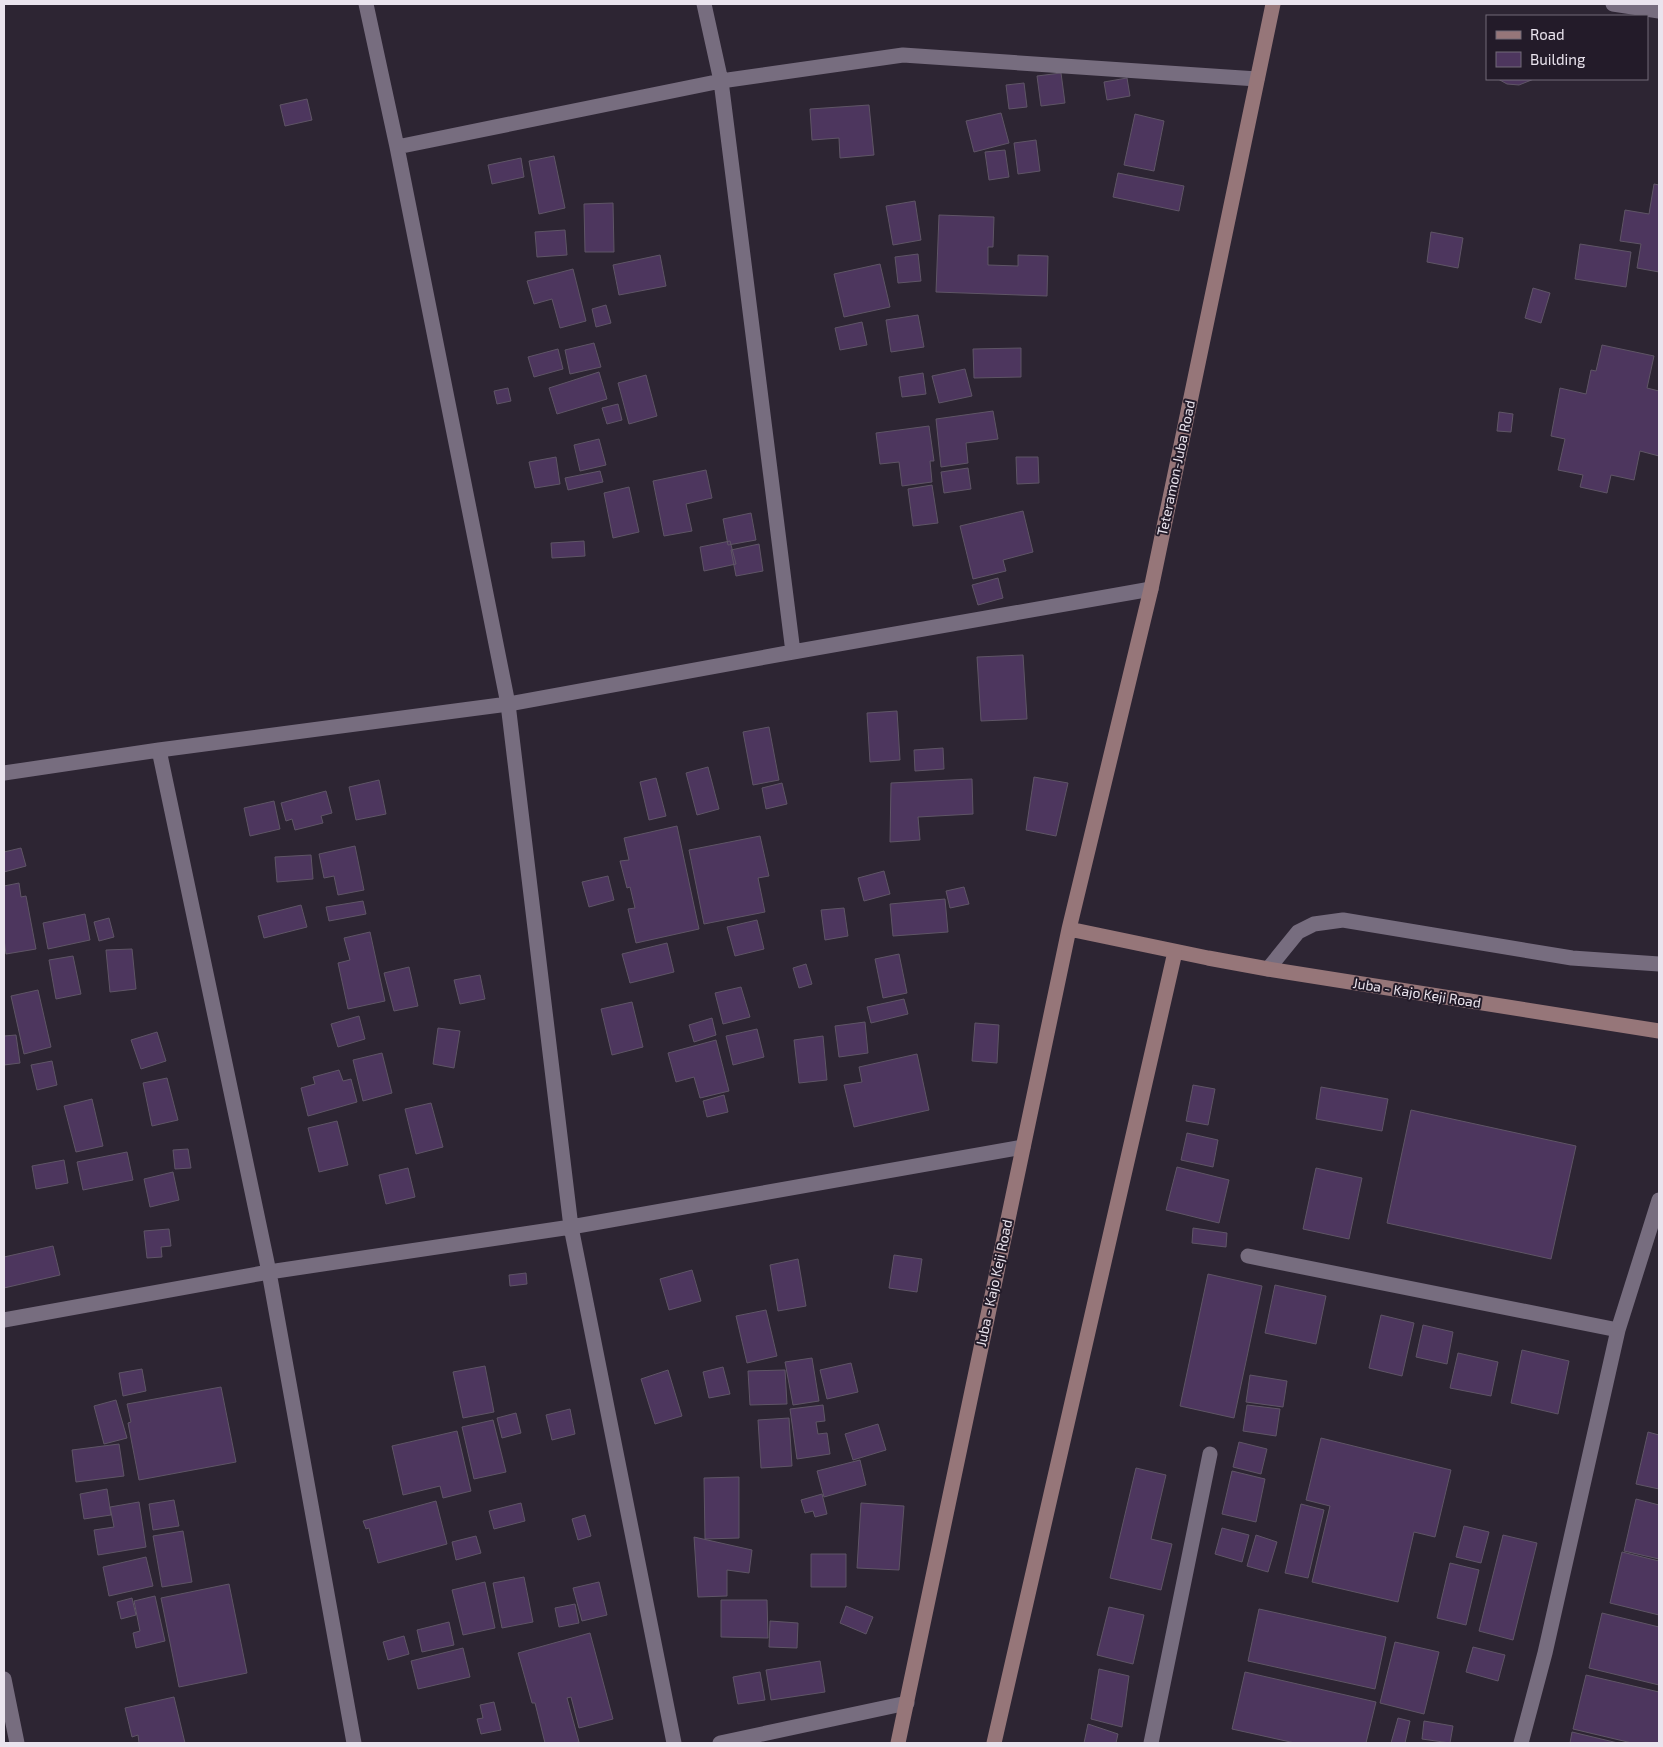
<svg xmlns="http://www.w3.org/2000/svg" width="1663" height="1747" viewBox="0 0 1663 1747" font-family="'Exo 2',sans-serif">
	<rect width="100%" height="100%" fill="#2d2533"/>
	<!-- building -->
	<path fill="#4d365e" stroke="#5f5566" d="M 1061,73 L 1065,103 L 1041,106 L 1037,76 Z
		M 1127,78 L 1130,96 L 1107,100 L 1104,82 Z
		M 1498,79 L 1534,79 L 1519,85 L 1507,84 Z
		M 1024,83 L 1027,107 L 1009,109 L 1006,85 Z
		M 307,99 L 312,120 L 285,126 L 280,105 Z
		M 869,105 L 874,155 L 840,158 L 839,138 L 812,140 L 810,109 Z
		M 1001,113 L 1009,143 L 974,152 L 966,121 Z
		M 1135,114 L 1164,121 L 1154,171 L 1124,165 Z
		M 1036,140 L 1040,171 L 1018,174 L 1014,143 Z
		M 1005,150 L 1009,177 L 989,180 L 985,152 Z
		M 554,156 L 565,208 L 539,214 L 529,161 Z
		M 521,158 L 524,177 L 492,184 L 488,165 Z
		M 1118,173 L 1184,186 L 1179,211 L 1113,197 Z
		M 1654,184 L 1659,185 L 1659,272 L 1637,268 L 1641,244 L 1620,241 L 1625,210 L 1649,214 Z
		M 915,201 L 921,240 L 893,245 L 886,206 Z
		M 613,203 L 614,252 L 585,252 L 584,204 Z
		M 939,215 L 994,217 L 993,247 L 988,247 L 988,265 L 1018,266 L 1018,255 L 1048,256 L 1047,296 L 936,292 Z
		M 565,230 L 567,255 L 537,257 L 535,232 Z
		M 1431,232 L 1463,238 L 1458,268 L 1427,262 Z
		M 1580,244 L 1631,252 L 1626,287 L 1575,279 Z
		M 918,254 L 921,281 L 898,283 L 895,257 Z
		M 660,255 L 666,286 L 619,295 L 613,265 Z
		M 880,264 L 890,307 L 844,317 L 834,274 Z
		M 573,269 L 586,321 L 560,328 L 552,299 L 534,304 L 527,281 Z
		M 1533,288 L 1550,293 L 1541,323 L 1525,318 Z
		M 606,305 L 611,323 L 596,327 L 592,309 Z
		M 918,315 L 924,347 L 891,352 L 886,320 Z
		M 862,322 L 867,345 L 840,350 L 835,328 Z
		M 594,343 L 601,367 L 570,374 L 565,350 Z
		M 1602,345 L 1654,356 L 1647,388 L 1659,391 L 1659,456 L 1640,451 L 1634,480 L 1611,475 L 1607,493 L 1580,487 L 1583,475 L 1558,470 L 1565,439 L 1551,436 L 1560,388 L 1586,394 L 1591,370 L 1596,371 Z
		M 1021,348 L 1021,377 L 974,378 L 973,349 Z
		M 558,349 L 563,369 L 534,377 L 528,357 Z
		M 965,369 L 972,396 L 939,403 L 932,376 Z
		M 599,372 L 607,399 L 557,414 L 549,388 Z
		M 923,373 L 926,394 L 902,397 L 899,377 Z
		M 646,375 L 657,416 L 629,424 L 618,383 Z
		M 508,388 L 511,401 L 497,404 L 494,391 Z
		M 618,404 L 622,420 L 607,424 L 602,408 Z
		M 993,411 L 998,439 L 966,443 L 968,463 L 941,467 L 936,419 Z
		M 1499,412 L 1513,414 L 1511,432 L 1497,431 Z
		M 929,426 L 934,461 L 930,461 L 932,482 L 902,486 L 899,462 L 880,464 L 876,433 Z
		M 599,439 L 606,465 L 580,471 L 574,445 Z
		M 556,457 L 560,484 L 535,488 L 529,462 Z
		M 1016,457 L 1038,457 L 1039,483 L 1017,484 Z
		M 968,468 L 971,489 L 944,493 L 941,472 Z
		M 706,470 L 712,498 L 686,504 L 692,531 L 664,536 L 653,481 Z
		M 600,471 L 603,482 L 568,490 L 565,478 Z
		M 932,485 L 938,523 L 913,526 L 908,489 Z
		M 629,487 L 639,532 L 613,538 L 604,493 Z
		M 1023,511 L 1033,552 L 1003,560 L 1006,571 L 973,579 L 960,526 Z
		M 751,513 L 756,540 L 728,545 L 723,519 Z
		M 584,541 L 585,556 L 552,558 L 551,543 Z
		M 730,541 L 736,564 L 704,571 L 700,547 Z
		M 759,544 L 763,571 L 736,576 L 731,550 Z
		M 998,578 L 1003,598 L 978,605 L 972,585 Z
		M 1023,655 L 1027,719 L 981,721 L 977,657 Z
		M 897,711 L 900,760 L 870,762 L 867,713 Z
		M 769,727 L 779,780 L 753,785 L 743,732 Z
		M 943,748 L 944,769 L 915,771 L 914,750 Z
		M 708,767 L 719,809 L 697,815 L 686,773 Z
		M 1034,777 L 1068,783 L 1056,836 L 1026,830 Z
		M 656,778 L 666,816 L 649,820 L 640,782 Z
		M 972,779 L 973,814 L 918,817 L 920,840 L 890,842 L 891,783 Z
		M 379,780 L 386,814 L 356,820 L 349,787 Z
		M 782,783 L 787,804 L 766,809 L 762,788 Z
		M 326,791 L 332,813 L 321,816 L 323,823 L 295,830 L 292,819 L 286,821 L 281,803 Z
		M 274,801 L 280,829 L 250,836 L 244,808 Z
		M 677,826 L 699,929 L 636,943 L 628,909 L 635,908 L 630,887 L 627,888 L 620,861 L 629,860 L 624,838 Z
		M 760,836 L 769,876 L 758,878 L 765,912 L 704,924 L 689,850 Z
		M 355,846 L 364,890 L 338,895 L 334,876 L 324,878 L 319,854 Z
		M 21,848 L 26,866 L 4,872 L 4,852 Z
		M 311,855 L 313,879 L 277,882 L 275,857 Z
		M 884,871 L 890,894 L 864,901 L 858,878 Z
		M 608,876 L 614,900 L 589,907 L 582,882 Z
		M 19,883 L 21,897 L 26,896 L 36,949 L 6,954 L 4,939 L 4,886 Z
		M 964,887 L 969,904 L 950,908 L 946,891 Z
		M 945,899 L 948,932 L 893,936 L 890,904 Z
		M 363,901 L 366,914 L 329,921 L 326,907 Z
		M 301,905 L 307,927 L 264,938 L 258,916 Z
		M 844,908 L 848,936 L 825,940 L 821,910 Z
		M 85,914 L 90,940 L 48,949 L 43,923 Z
		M 109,918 L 114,937 L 99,941 L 94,922 Z
		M 757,920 L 764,949 L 735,956 L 727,927 Z
		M 370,932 L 385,1001 L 348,1009 L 338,963 L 350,960 L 344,938 Z
		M 667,943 L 674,972 L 630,983 L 622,954 Z
		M 132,949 L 136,989 L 110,992 L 106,950 Z
		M 899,954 L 907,993 L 883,998 L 875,959 Z
		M 73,956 L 81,994 L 56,999 L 49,960 Z
		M 806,964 L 812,984 L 799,988 L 793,968 Z
		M 409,967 L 418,1006 L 394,1011 L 384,973 Z
		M 480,975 L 485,999 L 460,1004 L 454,980 Z
		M 741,987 L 750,1017 L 723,1024 L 715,993 Z
		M 38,990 L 51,1047 L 24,1054 L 11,996 Z
		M 904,999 L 908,1014 L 871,1023 L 867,1007 Z
		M 632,1002 L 643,1047 L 612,1055 L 601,1009 Z
		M 359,1016 L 365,1039 L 338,1047 L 331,1024 Z
		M 712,1018 L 716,1035 L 694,1042 L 689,1025 Z
		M 865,1022 L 868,1053 L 839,1057 L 835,1026 Z
		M 975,1023 L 999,1025 L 997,1063 L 972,1061 Z
		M 438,1028 L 460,1031 L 454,1068 L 433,1064 Z
		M 757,1029 L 764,1057 L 733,1065 L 726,1036 Z
		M 157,1032 L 166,1061 L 141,1069 L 131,1040 Z
		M 16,1035 L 20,1063 L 4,1065 L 4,1036 Z
		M 823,1036 L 827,1080 L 799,1083 L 794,1040 Z
		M 716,1040 L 729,1091 L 700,1098 L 694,1077 L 676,1082 L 668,1053 Z
		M 382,1053 L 392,1093 L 363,1101 L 353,1060 Z
		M 917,1054 L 929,1110 L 854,1127 L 844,1085 L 862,1082 L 859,1067 Z
		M 52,1061 L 57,1085 L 37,1090 L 31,1065 Z
		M 339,1070 L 343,1081 L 351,1079 L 357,1102 L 308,1116 L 301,1088 L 315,1084 L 313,1077 Z
		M 167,1078 L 178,1120 L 152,1126 L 143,1083 Z
		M 1193,1085 L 1215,1089 L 1208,1125 L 1186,1121 Z
		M 1321,1087 L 1388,1099 L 1382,1131 L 1316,1119 Z
		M 724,1095 L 728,1112 L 707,1117 L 703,1101 Z
		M 92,1099 L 103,1146 L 76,1152 L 64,1106 Z
		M 431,1103 L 443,1147 L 416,1154 L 405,1109 Z
		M 1411,1110 L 1576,1146 L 1551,1259 L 1387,1223 Z
		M 337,1121 L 348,1165 L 319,1172 L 308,1128 Z
		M 1187,1133 L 1218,1140 L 1213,1167 L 1181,1160 Z
		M 188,1149 L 191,1168 L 175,1169 L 173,1150 Z
		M 127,1152 L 133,1180 L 83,1190 L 77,1162 Z
		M 64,1160 L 68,1183 L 36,1189 L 32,1166 Z
		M 1177,1167 L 1229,1180 L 1219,1223 L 1166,1210 Z
		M 408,1168 L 415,1197 L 386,1204 L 379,1175 Z
		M 1316,1168 L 1362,1178 L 1349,1239 L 1303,1229 Z
		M 173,1172 L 179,1200 L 150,1207 L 144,1179 Z
		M 1193,1228 L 1227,1233 L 1226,1247 L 1192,1243 Z
		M 169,1229 L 171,1246 L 161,1247 L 162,1257 L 147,1258 L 144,1231 Z
		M 53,1246 L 60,1275 L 4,1288 L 4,1257 Z
		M 894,1255 L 922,1259 L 917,1292 L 889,1288 Z
		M 798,1259 L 806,1306 L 778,1311 L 770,1265 Z
		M 692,1270 L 701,1301 L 669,1310 L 660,1279 Z
		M 526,1273 L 527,1284 L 510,1286 L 509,1275 Z
		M 1208,1274 L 1262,1286 L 1234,1418 L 1180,1406 Z
		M 1275,1285 L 1326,1296 L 1316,1344 L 1265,1333 Z
		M 766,1310 L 777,1356 L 747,1363 L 736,1316 Z
		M 1381,1315 L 1414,1323 L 1402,1376 L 1369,1368 Z
		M 1423,1325 L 1453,1332 L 1447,1364 L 1416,1357 Z
		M 1522,1350 L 1569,1361 L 1558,1414 L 1511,1403 Z
		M 1458,1353 L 1498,1362 L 1491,1396 L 1450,1388 Z
		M 812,1358 L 819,1401 L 793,1405 L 785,1362 Z
		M 851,1363 L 858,1392 L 827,1399 L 820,1370 Z
		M 485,1366 L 494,1412 L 463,1418 L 453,1372 Z
		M 723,1367 L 730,1394 L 709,1398 L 703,1372 Z
		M 142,1369 L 146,1391 L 123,1396 L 119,1373 Z
		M 668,1370 L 682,1416 L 655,1424 L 641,1379 Z
		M 785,1370 L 787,1404 L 750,1405 L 748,1371 Z
		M 1250,1375 L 1287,1381 L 1283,1407 L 1246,1402 Z
		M 221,1387 L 236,1462 L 139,1480 L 128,1423 L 131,1422 L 127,1404 Z
		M 116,1400 L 127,1438 L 104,1444 L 94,1406 Z
		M 823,1405 L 825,1421 L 816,1422 L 818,1434 L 827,1433 L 830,1454 L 797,1459 L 790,1409 Z
		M 1247,1405 L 1280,1409 L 1276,1436 L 1243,1431 Z
		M 570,1409 L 575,1434 L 552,1440 L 546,1415 Z
		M 516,1413 L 521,1433 L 502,1438 L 497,1418 Z
		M 789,1418 L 792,1466 L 761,1468 L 758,1420 Z
		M 493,1420 L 506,1472 L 474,1479 L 462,1427 Z
		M 878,1424 L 886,1450 L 853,1460 L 845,1434 Z
		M 457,1431 L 471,1491 L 443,1498 L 440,1486 L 403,1495 L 392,1446 Z
		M 1648,1432 L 1659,1435 L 1659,1489 L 1636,1484 Z
		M 1321,1438 L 1451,1470 L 1435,1537 L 1414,1532 L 1398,1602 L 1312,1582 L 1330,1506 L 1306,1500 Z
		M 1239,1442 L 1267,1449 L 1261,1474 L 1233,1467 Z
		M 119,1444 L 124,1476 L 76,1482 L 72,1450 Z
		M 860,1460 L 866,1485 L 824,1497 L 817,1471 Z
		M 1136,1468 L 1166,1475 L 1151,1539 L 1172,1544 L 1161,1590 L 1110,1578 Z
		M 1232,1471 L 1265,1479 L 1256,1522 L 1222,1514 Z
		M 739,1477 L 739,1538 L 705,1539 L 704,1478 Z
		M 107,1489 L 111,1515 L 84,1519 L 80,1494 Z
		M 822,1494 L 827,1514 L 815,1517 L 813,1511 L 805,1513 L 801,1500 Z
		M 1636,1499 L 1659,1505 L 1659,1559 L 1624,1551 Z
		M 174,1500 L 179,1526 L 153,1530 L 149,1504 Z
		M 436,1501 L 447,1544 L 378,1563 L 369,1528 L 366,1529 L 363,1521 Z
		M 139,1502 L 146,1547 L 98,1555 L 94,1530 L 114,1527 L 110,1507 Z
		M 521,1503 L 525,1521 L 494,1529 L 489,1511 Z
		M 861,1503 L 904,1506 L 899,1570 L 857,1568 Z
		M 1301,1504 L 1324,1510 L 1308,1578 L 1285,1573 Z
		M 585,1515 L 591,1536 L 578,1540 L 572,1519 Z
		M 1464,1526 L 1489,1532 L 1481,1563 L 1456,1557 Z
		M 1222,1528 L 1249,1535 L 1242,1562 L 1215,1554 Z
		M 183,1531 L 192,1582 L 162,1587 L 153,1536 Z
		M 1256,1535 L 1277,1542 L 1268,1572 L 1247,1566 Z
		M 1503,1535 L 1537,1543 L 1513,1640 L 1479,1631 Z
		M 476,1536 L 481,1553 L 456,1560 L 452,1542 Z
		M 694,1537 L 752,1550 L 749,1573 L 727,1570 L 727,1596 L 698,1597 Z
		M 1622,1552 L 1659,1561 L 1659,1615 L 1610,1603 Z
		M 811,1554 L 846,1554 L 846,1587 L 811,1587 Z
		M 146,1557 L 153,1586 L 109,1596 L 103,1567 Z
		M 1450,1563 L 1479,1570 L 1466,1625 L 1437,1618 Z
		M 524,1577 L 533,1622 L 502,1628 L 493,1583 Z
		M 485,1582 L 495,1628 L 463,1635 L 452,1590 Z
		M 599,1582 L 607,1615 L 582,1621 L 573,1588 Z
		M 229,1584 L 247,1673 L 179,1687 L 161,1598 Z
		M 155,1596 L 165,1641 L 136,1648 L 133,1633 L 140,1631 L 134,1601 Z
		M 132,1598 L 136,1615 L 121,1619 L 117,1602 Z
		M 721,1600 L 767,1600 L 768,1638 L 721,1637 Z
		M 575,1604 L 579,1623 L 559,1627 L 555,1608 Z
		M 846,1606 L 873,1617 L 866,1634 L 840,1623 Z
		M 1109,1607 L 1144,1615 L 1133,1664 L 1097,1655 Z
		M 1259,1609 L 1386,1637 L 1375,1689 L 1248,1661 Z
		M 1602,1613 L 1659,1627 L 1659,1685 L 1589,1668 Z
		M 770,1621 L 798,1623 L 797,1648 L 769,1647 Z
		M 449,1622 L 454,1645 L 422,1652 L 417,1630 Z
		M 590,1633 L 613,1719 L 579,1728 L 571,1697 L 567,1698 L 579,1742 L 573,1743 L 545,1743 L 535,1703 L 532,1703 L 518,1653 Z
		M 404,1636 L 409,1654 L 388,1660 L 383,1642 Z
		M 1395,1642 L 1439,1652 L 1424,1714 L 1380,1703 Z
		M 1473,1647 L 1505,1655 L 1498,1681 L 1466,1672 Z
		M 463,1648 L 470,1677 L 418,1689 L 411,1661 Z
		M 820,1661 L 825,1692 L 771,1700 L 766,1670 Z
		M 1099,1669 L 1129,1676 L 1122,1727 L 1091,1719 Z
		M 760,1672 L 765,1700 L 738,1704 L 733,1677 Z
		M 1245,1672 L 1376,1702 L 1366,1743 L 1295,1743 L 1232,1729 Z
		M 1586,1675 L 1659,1692 L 1659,1743 L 1632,1743 L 1573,1729 Z
		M 174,1697 L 185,1743 L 139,1743 L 138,1735 L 132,1737 L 125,1708 Z
		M 494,1702 L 501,1730 L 481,1734 L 477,1719 L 483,1718 L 480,1705 Z
		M 1398,1718 L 1410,1721 L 1405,1743 L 1391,1743 Z
		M 1424,1721 L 1453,1726 L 1450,1743 L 1422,1739 Z
		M 1088,1724 L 1118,1734 L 1116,1743 L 1084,1743 Z
		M 1572,1732 L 1618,1743 L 1570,1743 Z"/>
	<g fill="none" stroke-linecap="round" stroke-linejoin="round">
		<!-- street -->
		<path stroke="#776d7f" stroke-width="15" d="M 366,4 L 397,147 L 508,704 L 571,1227 L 674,1743
			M 704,4 L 721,81 L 793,652
			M 1613,4 L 1659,11
			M 397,147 L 721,81 L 903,55 L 1257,79
			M 159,750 L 269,1272 L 354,1743
			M 4,773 L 159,750 L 508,704 L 793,652 L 1151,589
			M 1268,969 L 1298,932 L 1314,924 L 1343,920 L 1572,958 L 1659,964
			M 1248,1256 L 1618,1330 L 1545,1653 L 1521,1743
			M 4,1320 L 269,1272 L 571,1227 L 1023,1147
			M 1618,1330 L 1659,1200
			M 4,1679 L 17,1743
			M 720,1743 L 907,1703
			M 1151,1743 L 1210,1454"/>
		<!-- secondary -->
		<path stroke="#967679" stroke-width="15" d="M 1069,929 L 1208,958 L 1268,969 L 1659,1031
			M 898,1743 L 1069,929 L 1151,589 L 1273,4
			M 994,1743 L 1175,952"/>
	</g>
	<g text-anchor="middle" stroke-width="4" stroke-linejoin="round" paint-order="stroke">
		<!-- street labels -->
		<g font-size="14" fill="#eae4ee" stroke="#231b29">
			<text transform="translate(1176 468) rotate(-78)" y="5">Teteramon-Juba Road</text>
			<text transform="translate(1417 993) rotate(9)" y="5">Juba - Kajo Keji Road</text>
			<text transform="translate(994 1283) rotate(-78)" y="5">Juba - Kajo Keji Road</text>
		</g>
	</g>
	<!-- border -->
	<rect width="1663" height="1747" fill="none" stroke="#eae4ee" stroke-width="10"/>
	<!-- legend -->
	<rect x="1486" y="15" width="162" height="65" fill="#231b29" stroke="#736b78"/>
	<rect x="1496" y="31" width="25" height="8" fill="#967679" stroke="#736b78"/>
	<text x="1530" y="40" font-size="15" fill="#eae4ee">Road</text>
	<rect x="1496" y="52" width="25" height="15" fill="#4d365e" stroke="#736b78"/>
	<text x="1530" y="65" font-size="15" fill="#eae4ee">Building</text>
</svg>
